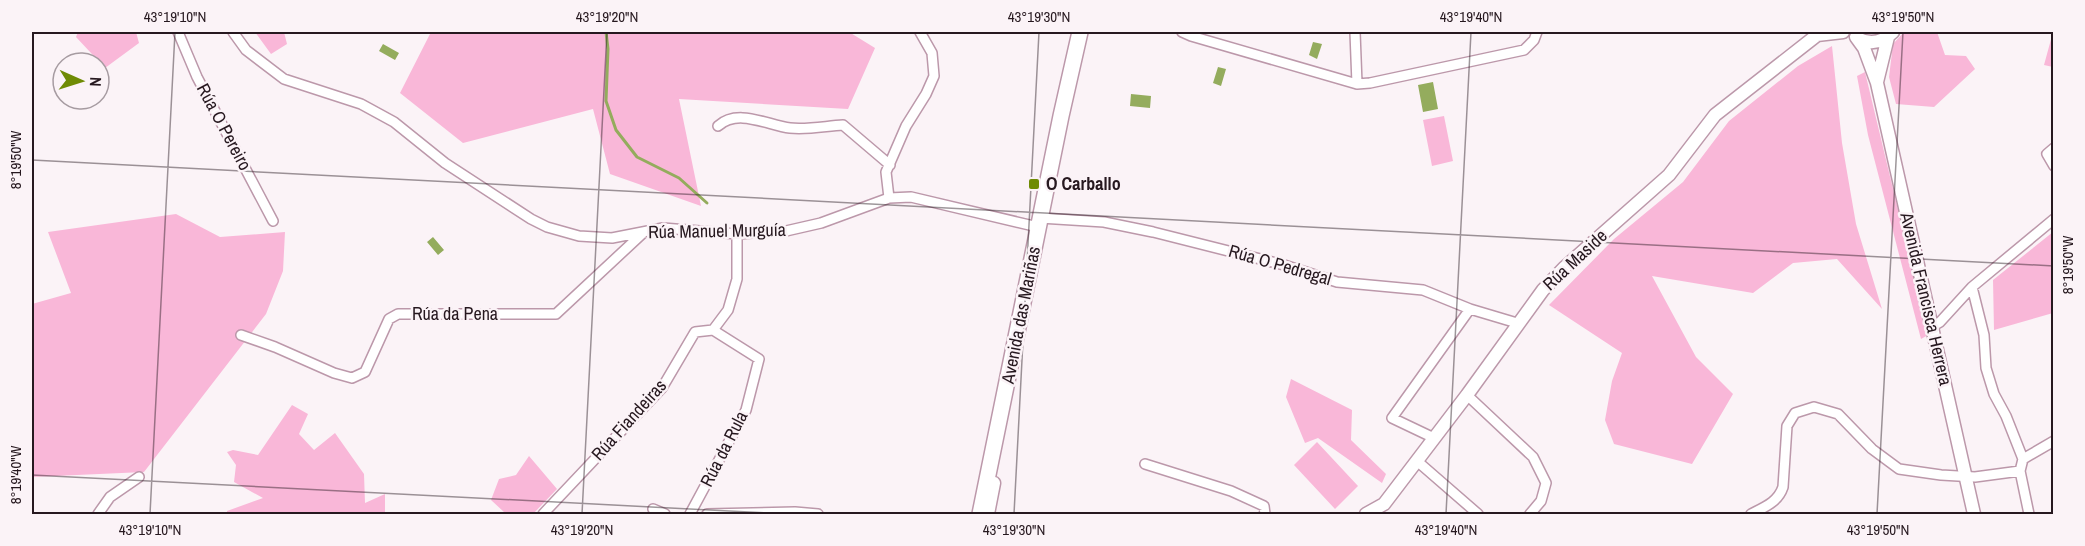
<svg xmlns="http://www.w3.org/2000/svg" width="2085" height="546" viewBox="0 0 2085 546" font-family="'Archivo Narrow',sans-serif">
	<rect width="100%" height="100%" fill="#fbf3f7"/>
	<!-- green -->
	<path fill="#f9b7d8" d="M 78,32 L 136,32 L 139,43 L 105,68 L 76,37 Z
		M 255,32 L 284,32 L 287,44 L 271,54 Z
		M 431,32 L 849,32 L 875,48 L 848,109 L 679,99 L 701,206 L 610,174 L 593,109 L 463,143 L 400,93 Z
		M 1904,32 L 1937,32 L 1945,55 L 1966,56 L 1975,69 L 1934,107 L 1896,104 L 1889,77 L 1893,44 Z
		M 2053,32 L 2054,32 L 2053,67 L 2044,65 Z
		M 1832,46 L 1842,143 L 1856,224 L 1882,309 L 1837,259 L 1793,263 L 1753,293 L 1652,276 L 1696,357 L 1733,394 L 1692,464 L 1614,444 L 1605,420 L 1612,381 L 1622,353 L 1549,305 L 1614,239 L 1683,182 L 1729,121 L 1798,66 Z
		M 1865,72 L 1928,335 L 1921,339 L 1868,135 L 1857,76 Z
		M 1444,116 L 1453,161 L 1432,166 L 1423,120 Z
		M 176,214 L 220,237 L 285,232 L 283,271 L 266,314 L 144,472 L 32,477 L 32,304 L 71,293 L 48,232 Z
		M 2053,232 L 2053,313 L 1994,330 L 1993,280 Z
		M 1291,379 L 1352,410 L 1351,440 L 1386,474 L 1382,483 L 1318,438 L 1305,443 L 1286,397 Z
		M 292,405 L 308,414 L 299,434 L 314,450 L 335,433 L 364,474 L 365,503 L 385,494 L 385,514 L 227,514 L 227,511 L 263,498 L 234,482 L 236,465 L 227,452 L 233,450 L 258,455 Z
		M 1317,442 L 1358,486 L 1335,509 L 1294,465 Z
		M 529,456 L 557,489 L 533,514 L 502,514 L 504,512 L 491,500 L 499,479 L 516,475 Z"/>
	<!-- water -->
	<path fill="#94ac5d" d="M 1313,42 L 1322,44 L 1317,59 L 1309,55 Z
		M 383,44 L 399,53 L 395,60 L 379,51 Z
		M 1218,67 L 1226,69 L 1221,86 L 1213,83 Z
		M 1433,82 L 1438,109 L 1423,112 L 1418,85 Z
		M 1131,94 L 1151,96 L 1150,108 L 1130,106 Z
		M 433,237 L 444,250 L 438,255 L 427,242 Z"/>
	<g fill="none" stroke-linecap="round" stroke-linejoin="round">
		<!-- stream -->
		<path stroke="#94ac5d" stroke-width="3" d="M 606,32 L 608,49 L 606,101 L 616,130 L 637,157 L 679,178 L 707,203"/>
		<!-- minor casing -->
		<g stroke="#bc98aa" stroke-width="12">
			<path id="minor" d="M 178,32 L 197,77 L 273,221
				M 233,32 L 246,50 L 284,79 L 361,104 L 394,122 L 445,163 L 531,219 L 547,227 L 579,236 L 612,238 L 663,228 L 737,234 L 786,231 L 821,223 L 889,198 L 911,197 L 1038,227
				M 1182,32 L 1191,36 L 1357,84 L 1370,83 L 1524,50 L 1534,40 L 1537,32
				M 1355,32 L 1357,84
				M 718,126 C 738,108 767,125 790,128 C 807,130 826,126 843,125 L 890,165
				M 2054,148 L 2047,154 L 2054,166
				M 889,198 L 886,172 L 906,126 L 926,94 L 934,76 L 932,53 L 920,32
				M 1040,218 L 1104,222 L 1153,232 L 1284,265 L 1337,282 L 1423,290 L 1470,309 L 1517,323
				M 1972,287 L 1984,335 L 1986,368 L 1994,394 L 2006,416 L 2023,459 L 2020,471 L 2029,514
				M 1933,326 L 1940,322 L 1972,287 L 2054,219
				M 713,330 L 728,310 L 737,279 L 737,234
				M 241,335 L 275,347 L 334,373 L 352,378 L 365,372 L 389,319 L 398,314 L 556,314 L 644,232
				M 1467,395 L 1533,457 L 1546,483 L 1541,501 L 1530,514
				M 1434,438 L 1392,418 L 1470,309
				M 2023,459 L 2054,441
				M 1417,461 L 1478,514
				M 1145,464 L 1231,491 L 1264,506 L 1265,514
				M 653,509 L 665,514
				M 98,514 L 110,497 L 139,477
				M 543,514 L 662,388 L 695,332 L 713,330
				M 690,514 L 746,410 L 759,359 L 713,330
				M 707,514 L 795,512 L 818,514
				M 1751,514 C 1765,507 1778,502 1783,487 L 1787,426 L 1795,413 L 1814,407 L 1838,414 L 1872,449 L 1899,469 L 1941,475 L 1975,477 L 2020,471"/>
		</g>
		<!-- tertiary casing -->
		<g stroke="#bc98aa" stroke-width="15">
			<path id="tertiary" d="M 1817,35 L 1843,32
				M 1856,37 L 1864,48 L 1877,83 L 1974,514
				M 1857,38 C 1870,45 1882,43 1893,32
				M 1877,82 L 1888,37
				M 988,514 L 994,483
				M 1366,514 L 1384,504 L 1467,395 L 1543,290 L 1565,267 L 1669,175 L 1715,115 L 1821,32"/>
		</g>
		<!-- trunk casing -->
		<g stroke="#bc98aa" stroke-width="18">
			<path id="trunk" d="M 980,514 L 1061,116 L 1080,32"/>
		</g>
		<!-- minor -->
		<use href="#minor" stroke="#fff" stroke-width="9"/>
		<!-- tertiary -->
		<use href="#tertiary" stroke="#fff" stroke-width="12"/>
		<!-- trunk -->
		<use href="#trunk" stroke="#fff" stroke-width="15"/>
	</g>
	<!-- ticks -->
	<path fill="none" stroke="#26181f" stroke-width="1.5" stroke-opacity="0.45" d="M 32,160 L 2054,266M 32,475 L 786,514M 150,514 L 175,32M 582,514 L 607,32M 1014,514 L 1039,32M 1446,514 L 1471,32M 1877,514 L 1903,32"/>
	<!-- markers -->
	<rect fill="#6f8b04" stroke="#fbf3f7" stroke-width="2" x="1028" y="178" width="12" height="12" rx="3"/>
	<g text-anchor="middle" stroke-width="5" stroke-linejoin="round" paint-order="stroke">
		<!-- street labels -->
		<g font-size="18" fill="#26181f" stroke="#fbf3f7">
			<text transform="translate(224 127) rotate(62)" y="6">Rúa O Pereiro</text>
			<text transform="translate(717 231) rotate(-1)" y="6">Rúa Manuel Murguía</text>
			<text transform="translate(1575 260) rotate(-43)" y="6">Rúa Maside</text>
			<text transform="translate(1280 265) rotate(16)" y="6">Rúa O Pedregal</text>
			<text transform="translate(1926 299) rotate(77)" y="6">Avenida Francisca Herrera</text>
			<text x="455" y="320">Rúa da Pena</text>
			<text transform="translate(1021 315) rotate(-79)" y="6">Avenida das Mariñas</text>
			<text transform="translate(629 420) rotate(-48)" y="6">Rúa Fiandeiras</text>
			<text transform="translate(724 449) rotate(-63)" y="6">Rúa da Rula</text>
		</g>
		<!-- poi labels -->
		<g font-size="18" font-weight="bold" fill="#26181f" stroke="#fbf3f7" text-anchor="start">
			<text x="1046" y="190">O Carballo</text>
		</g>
	</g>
	<!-- border -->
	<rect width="2085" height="546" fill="none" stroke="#fbf3f7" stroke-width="66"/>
	<!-- north arrow -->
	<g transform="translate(81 81) rotate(93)"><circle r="28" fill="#fbf3f7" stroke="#a69ba1" stroke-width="1.5"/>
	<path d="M0-4.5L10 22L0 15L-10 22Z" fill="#6f8b04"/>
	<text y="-9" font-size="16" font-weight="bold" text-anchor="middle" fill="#26181f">N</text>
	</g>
	<rect x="33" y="33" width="2019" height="480" fill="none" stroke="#26181f" stroke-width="2"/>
	<g font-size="15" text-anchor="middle" fill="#26181f">
		<text x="175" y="22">43°19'10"N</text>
		<text x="607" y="22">43°19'20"N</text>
		<text x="1039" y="22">43°19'30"N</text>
		<text x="1471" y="22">43°19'40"N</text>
		<text x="1903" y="22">43°19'50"N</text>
		<text transform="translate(16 160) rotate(-90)" y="5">8°19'50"W</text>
		<text transform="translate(2068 265) rotate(-90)" y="5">8°19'50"W</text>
		<text transform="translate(16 475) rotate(-90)" y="5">8°19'40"W</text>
		<text x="150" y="535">43°19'10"N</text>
		<text x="582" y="535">43°19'20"N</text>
		<text x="1014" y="535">43°19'30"N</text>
		<text x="1446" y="535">43°19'40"N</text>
		<text x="1878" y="535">43°19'50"N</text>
	</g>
</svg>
